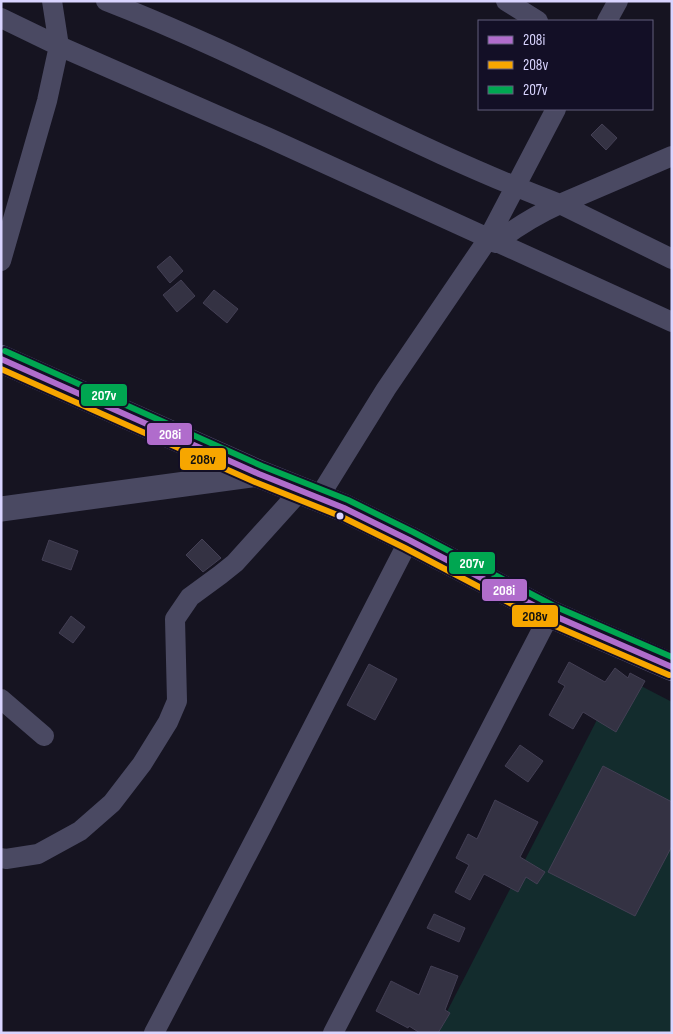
<svg xmlns="http://www.w3.org/2000/svg" width="673" height="1034" viewBox="0 0 673 1034" font-family="'Sofia Sans Condensed',sans-serif">
	<rect width="100%" height="100%" fill="#161421"/>
	<!-- green -->
	<path fill="#132c2d" d="M 620,675 L 672,702 L 672,1033 L 436,1033 Z"/>
	<!-- building -->
	<path fill="#343243" stroke="#433f54" d="M 602,124 L 617,138 L 606,150 L 591,135 Z
		M 170,256 L 183,271 L 170,283 L 157,267 Z
		M 181,280 L 195,296 L 177,312 L 163,295 Z
		M 214,290 L 238,309 L 227,323 L 203,303 Z
		M 202,539 L 221,558 L 203,572 L 186,555 Z
		M 49,540 L 78,551 L 71,570 L 42,560 Z
		M 71,616 L 85,627 L 73,643 L 59,633 Z
		M 569,662 L 605,682 L 615,668 L 628,678 L 630,673 L 645,681 L 616,732 L 583,712 L 573,729 L 549,715 L 565,686 L 558,682 Z
		M 369,664 L 397,679 L 375,720 L 347,705 Z
		M 520,745 L 543,761 L 528,782 L 505,766 Z
		M 603,766 L 672,802 L 672,846 L 635,916 L 548,872 Z
		M 495,800 L 538,822 L 520,857 L 545,872 L 537,884 L 526,877 L 518,892 L 484,874 L 470,900 L 455,892 L 469,865 L 456,858 L 468,834 L 477,839 Z
		M 434,914 L 465,928 L 459,942 L 427,928 Z
		M 431,966 L 458,976 L 445,1010 L 450,1013 L 438,1033 L 420,1033 L 409,1026 L 408,1028 L 376,1011 L 391,981 L 419,995 Z"/>
	<g fill="none" stroke-linecap="round" stroke-linejoin="round">
		<!-- minor -->
		<path stroke="#4a4962" stroke-width="20" d="M 106,1 C 261,61 405,146 560,204 L 672,156
			M 506,1 L 538,21
			M 1,18 L 59,46 L 269,138 L 672,322
			M 607,21 L 618,1
			M 496,243 C 516,227 536,215 560,204 L 672,259
			M 1,261 L 47,101 L 59,46 L 52,1
			M 319,497 L 386,389 L 488,239 L 556,109
			M 1,699 L 44,736
			M 1,858 L 6,859 L 38,854 L 80,831 L 112,803 L 142,764 L 168,722 L 177,701 L 175,619 L 190,597 L 220,575 L 235,563 L 301,490
			M 154,1033 L 262,826 L 409,540
			M 333,1033 L 550,614"/>
		<!-- tertiary -->
		<path stroke="#4a4962" stroke-width="25" d="M 1,509 L 259,474"/>
		<!-- secondary -->
		<path stroke="#575674" stroke-width="28" d="M 1,359 L 259,474 L 344,508 L 409,540 L 550,614 L 672,667"/>
		<!-- bus-1 casing -->
		<g stroke="#130f26" stroke-width="10">
			<path id="bus-1" d="M 1,359 L 259,474 L 344,508 L 409,540 L 550,614 L 672,667"/>
		</g>
		<!-- bus-2 casing -->
		<g stroke="#130f26" stroke-width="10">
			<path id="bus-2" d="M 1,369 L 255,482 L 340,516 L 405,548 L 546,622 L 669,675"/>
		</g>
		<!-- bus-3 casing -->
		<g stroke="#130f26" stroke-width="10">
			<path id="bus-3" d="M 5,351 L 262,466 L 348,500 L 413,532 L 554,606 L 672,657"/>
		</g>
		<!-- bus-1 -->
		<use href="#bus-1" stroke="#b06ccc" stroke-width="6"/>
		<!-- bus-2 -->
		<use href="#bus-2" stroke="#f7a600" stroke-width="6"/>
		<!-- bus-3 -->
		<use href="#bus-3" stroke="#00a651" stroke-width="6"/>
	</g>
	<!-- markers -->
	<circle fill="#d9d4ff" stroke="#130f26" stroke-width="2" cx="340" cy="516" r="4.5"/>
	<g stroke="#130f26" stroke-width="2">
		<rect x="80" y="383" width="48" height="24" rx="5" fill="#00a651"/>
		<rect x="146" y="422" width="47" height="24" rx="5" fill="#b06ccc"/>
		<rect x="179" y="447" width="48" height="24" rx="5" fill="#f7a600"/>
		<rect x="448" y="551" width="48" height="24" rx="5" fill="#00a651"/>
		<rect x="481" y="578" width="47" height="24" rx="5" fill="#b06ccc"/>
		<rect x="511" y="604" width="48" height="24" rx="5" fill="#f7a600"/>
	</g>
	<g font-size="14" text-anchor="middle" font-weight="bold" fill="#fff">
		<text x="104" y="400">207v</text>
		<text x="170" y="439">208i</text>
		<text x="472" y="568">207v</text>
		<text x="504" y="595">208i</text>
	</g>
	<g font-size="14" text-anchor="middle" font-weight="bold" fill="#111">
		<text x="203" y="464">208v</text>
		<text x="535" y="621">208v</text>
	</g>
	<!-- border -->
	<rect width="673" height="1034" fill="none" stroke="#d9d4ff" stroke-width="5"/>
	<!-- legend -->
	<rect x="478" y="20" width="175" height="90" fill="#130f26" stroke="#625e7d"/>
	<rect x="488" y="36" width="25" height="8" fill="#b06ccc" stroke="#625e7d"/>
	<text x="523" y="45" font-size="15" fill="#d9d4ff">208i</text>
	<rect x="488" y="61" width="25" height="8" fill="#f7a600" stroke="#625e7d"/>
	<text x="523" y="70" font-size="15" fill="#d9d4ff">208v</text>
	<rect x="488" y="86" width="25" height="8" fill="#00a651" stroke="#625e7d"/>
	<text x="523" y="95" font-size="15" fill="#d9d4ff">207v</text>
</svg>
